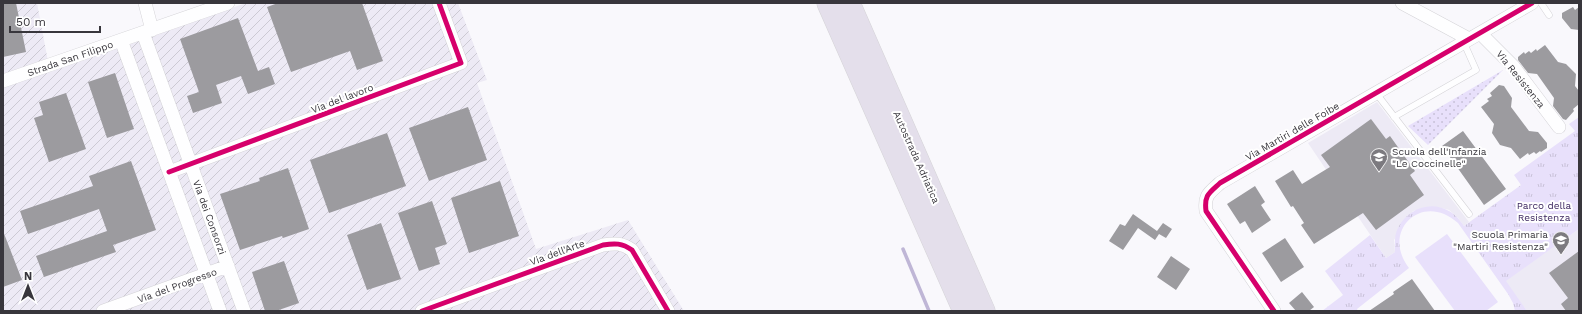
<svg xmlns="http://www.w3.org/2000/svg" width="1582" height="314" viewBox="0 0 1582 314" font-family="'Work Sans',sans-serif">
	<defs>
		<pattern id="industrial-furrows" width="10" height="10" patternUnits="userSpaceOnUse"><rect width="10" height="10" fill="#edeaf5"/><path d="M-1 1l2-2M0 10L10 0M9 11l2-2" fill="none" stroke="#ccc9d3"/></pattern>
		<pattern id="grass-dots" width="8" height="8" patternUnits="userSpaceOnUse"><rect width="8" height="8" fill="#e8e0fb"/><path d="M2 2h.1M6 6h.1" fill="none" stroke="#c8c1d8" stroke-width="1.8" stroke-linecap="round"/></pattern>
		<pattern id="park-tufts" width="24" height="20" patternUnits="userSpaceOnUse"><rect width="24" height="20" fill="#e8e0fb"/><path d="M3 7l-1-3M5 7V3M7 7l1-3M15 17l-1-3M17 17v-4M19 17l1-3" fill="none" stroke="#c8c1d8"/></pattern>
	</defs>
	<rect width="100%" height="100%" fill="#f9f8fc"/>
	<!-- built -->
	<path fill="#edeaf5" d="M 1377,102 L 1469,222 L 1464,226 L 1458,218 L 1449,210 L 1437,207 L 1413,211 L 1394,240 L 1395,252 L 1386,258 L 1308,143 Z
		M 1579,229 L 1579,311 L 1527,311 L 1505,281 Z"/>
	<!-- industrial -->
	<path fill="url(#industrial-furrows)" d="M 3,3 L 37,3 L 50,72 L 246,3 L 458,3 L 487,80 L 477,83 L 536,249 L 628,220 L 684,311 L 3,311 Z"/>
	<!-- grass -->
	<path fill="url(#grass-dots)" d="M 1503,70 L 1428,145 L 1408,126 Z"/>
	<!-- park -->
	<path fill="url(#park-tufts)" d="M 1579,117 L 1579,229 L 1506,281 L 1527,311 L 1515,311 L 1513,303 L 1508,294 L 1458,223 C 1423,191 1380,230 1409,268 L 1357,309 L 1358,311 L 1322,311 L 1343,295 L 1325,271 L 1370,235 L 1386,258 L 1395,252 C 1395,244 1394,235 1398,228 C 1407,209 1431,200 1449,211 C 1456,215 1460,220 1464,226 L 1521,185 L 1514,175 L 1575,131 L 1569,124 Z"/>
	<!-- pitch -->
	<path fill="#e8e0fb" d="M 1447,234 L 1498,302 L 1486,311 L 1455,311 L 1415,257 Z"/>
	<g fill="none" stroke-linecap="round" stroke-linejoin="round">
		<!-- stream -->
		<path stroke="#bfb6d6" stroke-width="3.5" d="M 903,249 L 929,311"/>
	</g>
	<!-- building -->
	<path fill="#9c9b9f" d="M 3,3 L 16,3 L 26,52 L 3,57 Z
		M 278,3 L 362,3 L 383,61 L 357,70 L 350,51 L 291,72 L 267,7 Z
		M 1573,7 L 1575,10 L 1579,7 L 1579,30 L 1571,29 L 1562,18 L 1562,13 Z
		M 238,18 L 258,71 L 269,67 L 275,84 L 248,94 L 241,76 L 216,85 L 222,103 L 193,113 L 187,96 L 199,92 L 180,39 Z
		M 1545,45 L 1558,62 L 1566,64 L 1576,74 L 1575,86 L 1579,91 L 1579,104 L 1573,109 L 1574,111 L 1566,120 L 1563,119 L 1553,106 L 1554,98 L 1537,74 L 1528,73 L 1518,60 L 1518,57 L 1524,52 L 1525,54 L 1529,51 L 1531,53 L 1536,49 L 1537,51 Z
		M 115,73 L 134,129 L 107,138 L 88,82 Z
		M 1499,85 L 1504,86 L 1512,98 L 1511,107 L 1529,131 L 1538,132 L 1547,143 L 1547,148 L 1541,152 L 1540,151 L 1536,154 L 1534,152 L 1529,155 L 1528,153 L 1520,159 L 1511,148 L 1500,145 L 1492,133 L 1494,124 L 1481,107 L 1489,101 L 1487,99 L 1492,96 L 1490,93 Z
		M 66,93 L 86,149 L 49,162 L 34,118 L 43,115 L 39,102 Z
		M 468,107 L 487,160 L 429,181 L 409,128 Z
		M 1371,119 L 1386,139 L 1390,136 L 1415,171 L 1410,175 L 1424,195 L 1376,230 L 1363,213 L 1314,244 L 1301,225 L 1304,223 L 1293,206 L 1291,207 L 1275,181 L 1293,170 L 1302,184 L 1330,167 L 1321,155 Z
		M 1463,131 L 1506,189 L 1484,205 L 1442,146 Z
		M 387,133 L 406,186 L 329,213 L 310,160 Z
		M 131,161 L 156,230 L 113,245 L 116,252 L 44,277 L 36,256 L 107,231 L 99,209 L 28,234 L 20,211 L 93,186 L 89,176 Z
		M 288,168 L 309,229 L 283,238 L 282,236 L 240,250 L 220,194 L 260,181 L 259,178 Z
		M 500,181 L 519,236 L 469,253 L 451,198 Z
		M 1255,186 L 1265,202 L 1261,205 L 1271,220 L 1252,233 L 1245,221 L 1240,224 L 1227,204 Z
		M 432,201 L 447,244 L 435,248 L 440,264 L 419,271 L 398,213 Z
		M 1133,214 L 1157,231 L 1163,223 L 1172,229 L 1166,238 L 1159,234 L 1155,240 L 1138,228 L 1123,250 L 1109,241 L 1120,224 L 1125,226 Z
		M 381,223 L 401,279 L 367,290 L 347,235 Z
		M 3,231 L 22,280 L 3,287 Z
		M 1285,238 L 1304,267 L 1281,282 L 1262,253 Z
		M 1579,251 L 1579,311 L 1566,311 L 1561,304 L 1568,298 L 1549,273 Z
		M 1171,256 L 1190,269 L 1176,290 L 1157,277 Z
		M 284,261 L 299,303 L 276,311 L 265,311 L 252,272 Z
		M 1412,279 L 1435,311 L 1369,311 L 1394,294 L 1393,292 Z
		M 1302,292 L 1314,307 L 1309,311 L 1296,311 L 1289,303 Z"/>
	<g fill="none" stroke-linecap="round" stroke-linejoin="round">
		<!-- lane casing -->
		<g stroke="#d4d3d7" stroke-width="7">
			<path id="lane" d="M 1541,3 L 1549,15
				M 1376,93 L 1469,214
				M 1394,117 L 1476,70 L 1464,43"/>
		</g>
		<!-- street casing -->
		<g stroke="#d4d3d7" stroke-width="14">
			<path id="street" d="M 145,3 L 152,30
				M 1402,3 L 1469,39
				M 143,33 L 244,311
				M 1480,33 L 1513,66 L 1559,127
				M 121,40 L 220,311
				M 3,81 L 228,3
				M 169,172 L 461,63 L 439,3
				M 103,311 L 228,266
				M 422,311 L 603,245 C 615,243 622,243 632,250 L 668,311
				M 1274,311 L 1206,211 C 1204,195 1209,193 1220,183 L 1532,3"/>
		</g>
		<!-- highway casing -->
		<g stroke="#d5d4d7" stroke-width="23">
			<path id="highway" d="M 828,3 L 964,311
				M 849,3 L 984,311"/>
		</g>
		<!-- lane -->
		<use href="#lane" stroke="#fefeff" stroke-width="6"/>
		<!-- street -->
		<use href="#street" stroke="#fefeff" stroke-width="13"/>
		<!-- highway -->
		<use href="#highway" stroke="#e4dfeb" stroke-width="22"/>
		<!-- cycleway casing -->
		<g stroke="#fff" stroke-width="8">
			<path id="cycleway" d="M 169,172 L 461,63 L 439,3
				M 422,311 L 603,245 C 615,243 622,243 632,250 L 668,311
				M 1274,311 L 1206,211 C 1204,195 1209,193 1220,183 L 1532,3"/>
		</g>
		<!-- cycleway -->
		<use href="#cycleway" stroke="#d6006c" stroke-width="5"/>
	</g>
	<!-- icons -->
	<defs>
		<g id="school-pin" transform="scale(0.9)"><path d="M0 17L-7.5 6A9.5 9.5 0 1 1 7.5 6Z" fill="#7c7a7f" stroke="#fff"/><path d="M0-5L7-2L0 1L-7-2ZM-4 1L0 2.5L4 1V4Q0 6-4 4Z" fill="#fff"/></g>
	</defs>
	<g fill-rule="evenodd">
		<use href="#school-pin" x="1379" y="157"/>
		<use href="#school-pin" x="1561" y="240"/>
	</g>
	<g text-anchor="middle" stroke-width="4" stroke-linejoin="round" paint-order="stroke">
		<!-- street labels -->
		<g font-size="10" fill="#38363c" stroke="#fff">
			<text transform="translate(70 58) rotate(-19)" y="4">Strada San Filippo</text>
			<text transform="translate(1521 79) rotate(51)" y="4">Via Resistenza</text>
			<text transform="translate(342 98) rotate(-21)" y="4">Via del lavoro</text>
			<text transform="translate(1292 131) rotate(-30)" y="4">Via Martiri delle Foibe</text>
			<text transform="translate(917 157) rotate(66)" y="4">Autostrada Adriatica</text>
			<text transform="translate(210 217) rotate(70)" y="4">Via dei Consorzi</text>
			<text transform="translate(557 252) rotate(-20)" y="4">Via dell'Arte</text>
			<text transform="translate(177 285) rotate(-20)" y="4">Via del Progresso</text>
		</g>
		<!-- poi labels -->
		<g font-size="10" fill="#38363c" stroke="#fff" text-anchor="start">
			<text x="1392" y="155">Scuola dell'Infanzia<tspan x="1392" dy="12">"Le Coccinelle"</tspan></text>
			<text x="1548" y="238" text-anchor="end">Scuola Primaria<tspan x="1548" dy="12">"Martiri Resistenza"</tspan></text>
		</g>
		<!-- park labels -->
		<g font-size="10" fill="#3d2860" stroke="#fff">
			<text x="1544" y="209">Parco della<tspan x="1544" dy="12">Resistenza</tspan></text>
		</g>
	</g>
	<!-- border -->
	<rect width="1582" height="314" fill="none" stroke="#38363c" stroke-width="8"/>
	<!-- north arrow -->
	<g transform="translate(28 286)" stroke="#ffffff" stroke-width="3" paint-order="stroke">
	<path d="M0-3L7 15L0 10L-7 15Z" fill="#38363c"/>
	<text y="-6" font-size="11" font-weight="bold" text-anchor="middle" fill="#38363c">N</text>
	</g>
	<!-- scale -->
	<path d="M10 26v6h90v-6" fill="none" stroke="#38363c" stroke-width="2"/>
	<text x="16" y="26" font-size="12" fill="#38363c" stroke="#ffffff" stroke-width="3" paint-order="stroke">50 m</text>
</svg>
